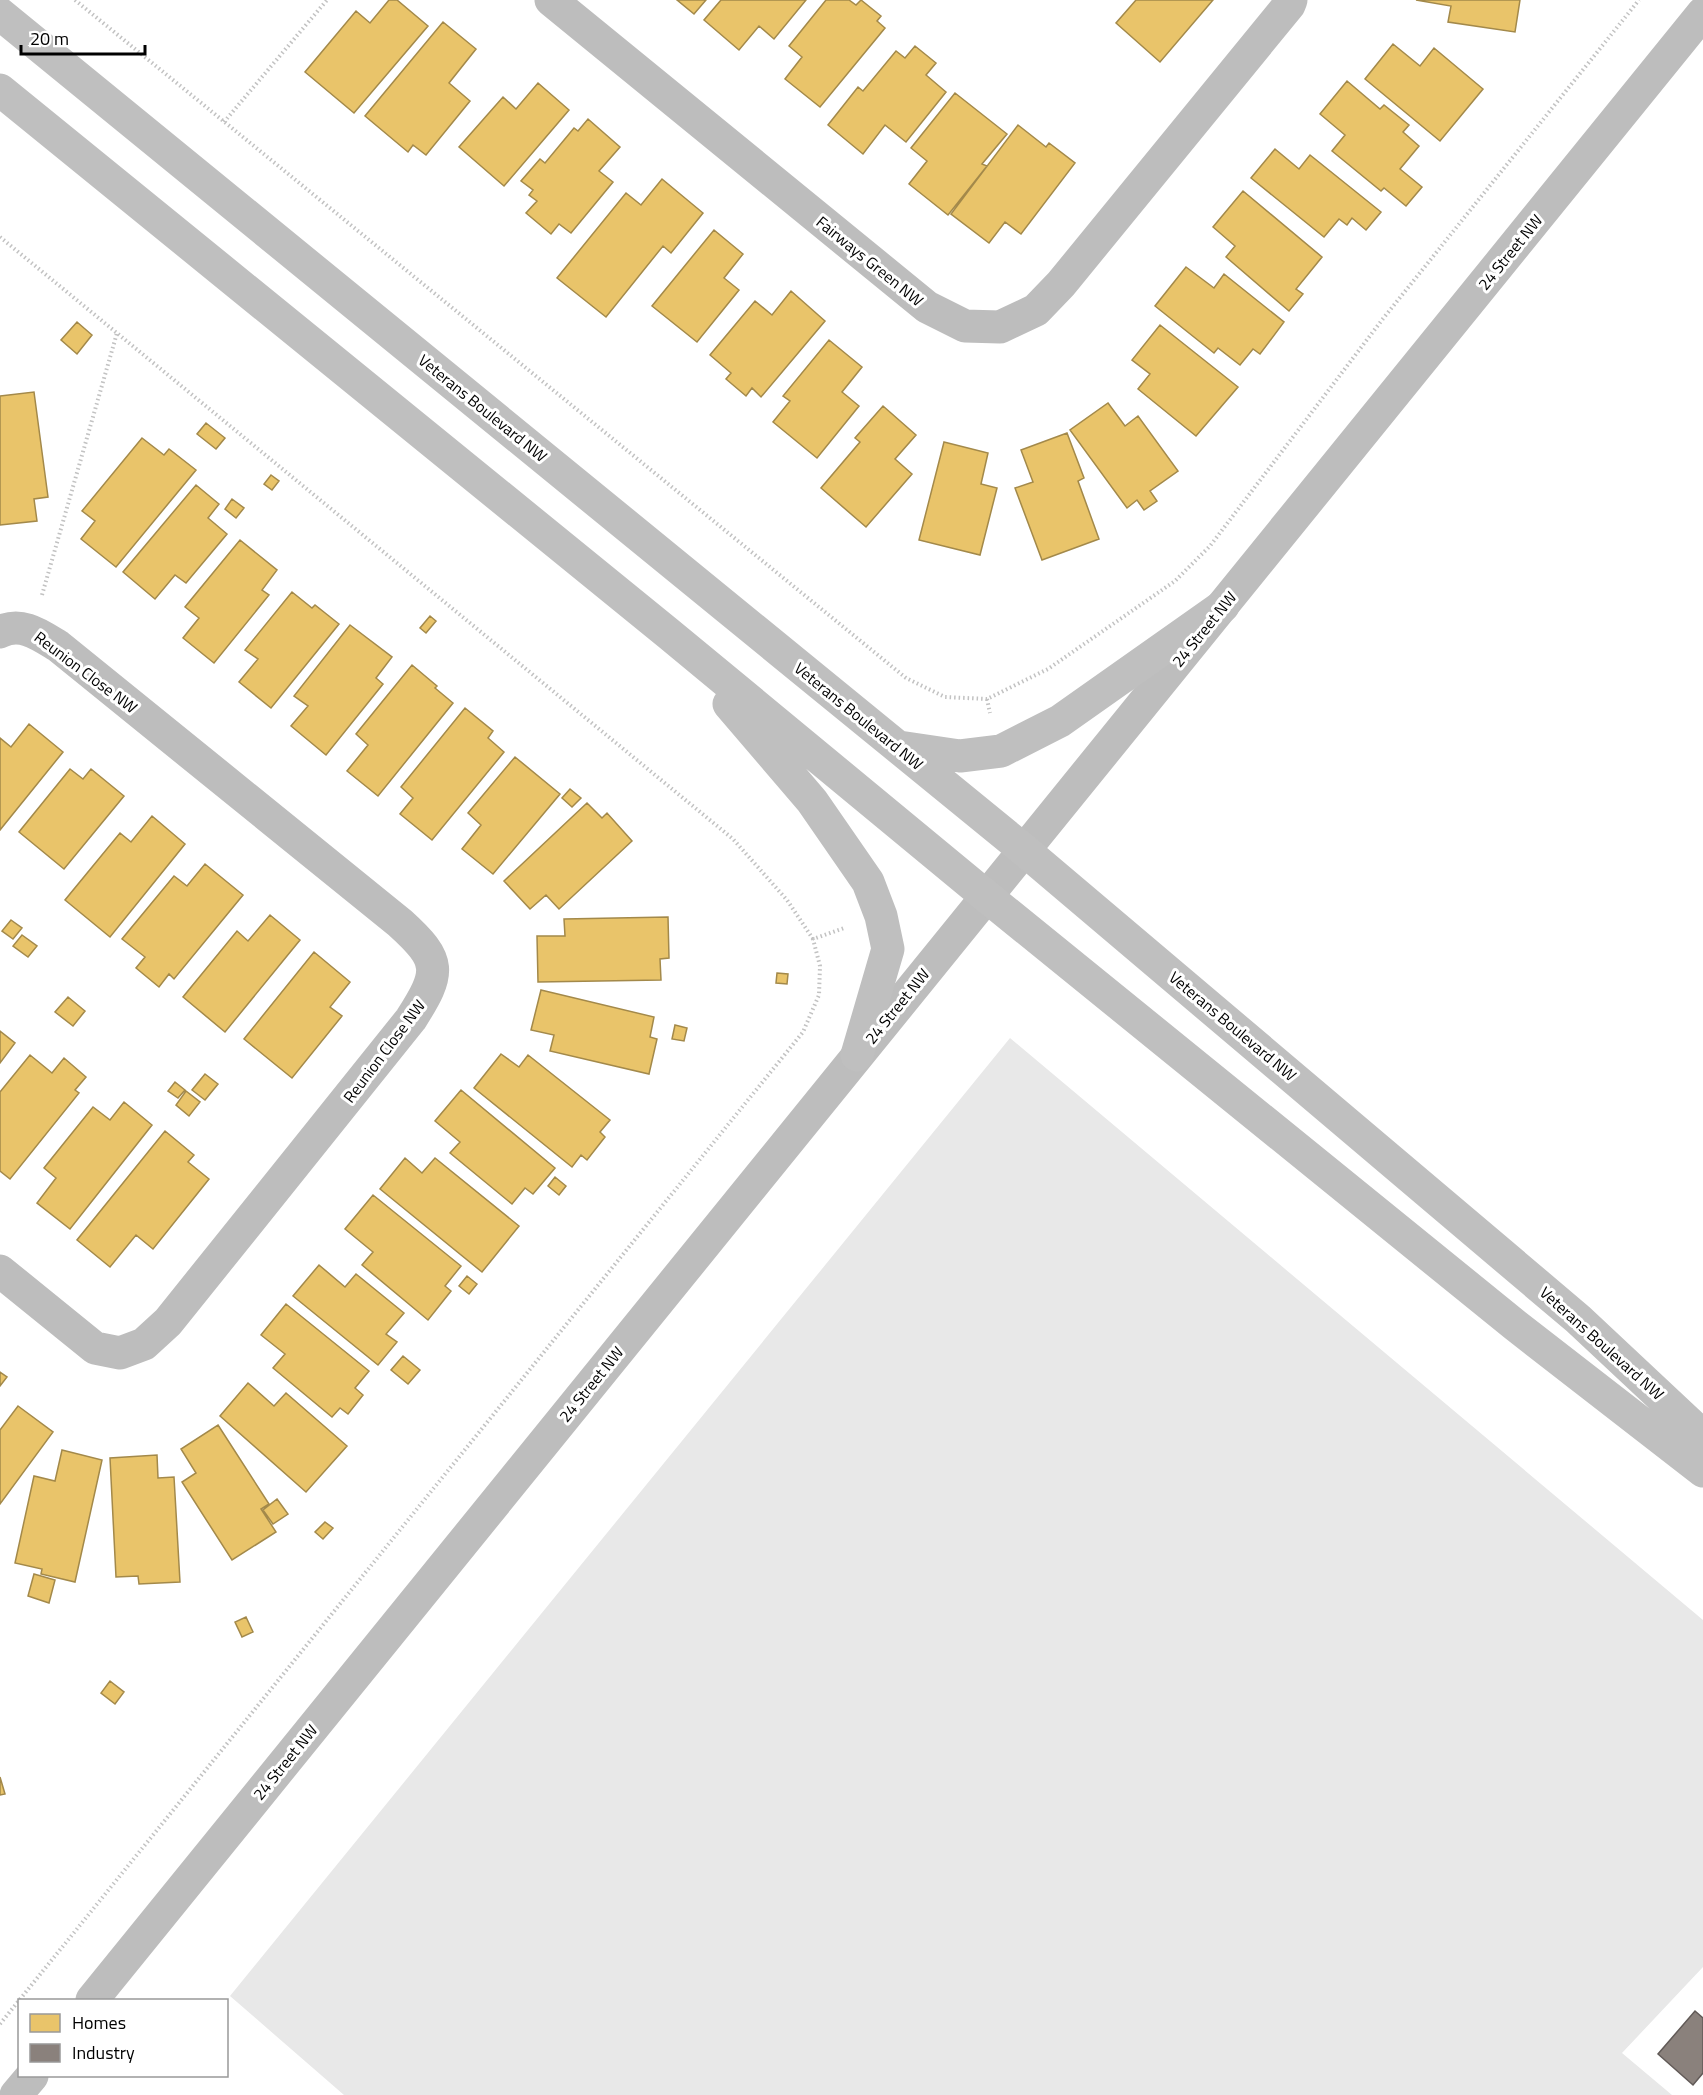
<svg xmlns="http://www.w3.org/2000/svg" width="1703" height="2095" viewBox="0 0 1703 2095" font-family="'Titillium Web',sans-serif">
	<rect width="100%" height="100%" fill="#fff"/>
	<!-- grass -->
	<path fill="#e8e8e8" d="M 1010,1038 L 1703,1620 L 1703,1967 L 1622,2053 L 1672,2095 L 344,2095 L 230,1996 Z"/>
	<!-- homes -->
	<path fill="#e9c46a" stroke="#a3894a" stroke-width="1.5" d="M 389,0 L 397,0 L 428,26 L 354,113 L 305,72 L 356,11 L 370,23 Z
		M 677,0 L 706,0 L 694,14 Z
		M 721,0 L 806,0 L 774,39 L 759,26 L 739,50 L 704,20 Z
		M 826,0 L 849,0 L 856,5 L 861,0 L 881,16 L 877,21 L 885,28 L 820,107 L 785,79 L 802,57 L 789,46 Z
		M 1136,0 L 1213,0 L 1160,62 L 1116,23 Z
		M 1416,0 L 1520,0 L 1515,32 L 1448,22 L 1451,6 Z
		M 443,22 L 476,49 L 449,83 L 470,101 L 426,155 L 413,145 L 408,152 L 365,116 Z
		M 1393,44 L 1420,66 L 1434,48 L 1483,89 L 1440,141 L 1365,79 Z
		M 915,46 L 936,63 L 926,75 L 946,92 L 906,142 L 885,125 L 863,154 L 828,125 L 858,87 L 863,91 L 896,51 L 905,58 Z
		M 1347,81 L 1380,109 L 1384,105 L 1409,125 L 1403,132 L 1419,146 L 1400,169 L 1422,187 L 1406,206 L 1384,188 L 1381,191 L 1332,151 L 1345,135 L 1320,114 Z
		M 538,83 L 569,110 L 504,186 L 459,147 L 503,97 L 516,109 Z
		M 955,93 L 1007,134 L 982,164 L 987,166 L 948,215 L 909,184 L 927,161 L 911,148 Z
		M 588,119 L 620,147 L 599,171 L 613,182 L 571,233 L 559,224 L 551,234 L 526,213 L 537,201 L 529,195 L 533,190 L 521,181 L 540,159 L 545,163 L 574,128 L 578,131 Z
		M 1018,125 L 1046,147 L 1049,143 L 1075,163 L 1021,234 L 1005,222 L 989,243 L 951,214 Z
		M 1275,149 L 1299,169 L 1310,155 L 1381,212 L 1366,230 L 1352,218 L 1347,225 L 1339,219 L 1324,237 L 1251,178 Z
		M 662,179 L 703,213 L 671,253 L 663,246 L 606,317 L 557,278 L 626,193 L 641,205 Z
		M 1243,191 L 1322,257 L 1296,289 L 1303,294 L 1289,311 L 1226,257 L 1235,246 L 1213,227 Z
		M 714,230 L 743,254 L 724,278 L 739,290 L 697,342 L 652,306 Z
		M 1186,267 L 1214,288 L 1224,274 L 1284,322 L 1260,354 L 1253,349 L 1240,365 L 1218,348 L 1214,353 L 1155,306 Z
		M 791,291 L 825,321 L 761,397 L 752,388 L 746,396 L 726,379 L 731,373 L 710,355 L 755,301 L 772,315 Z
		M 77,322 L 92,335 L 77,354 L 61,340 Z
		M 1160,325 L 1238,387 L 1196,436 L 1138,389 L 1150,374 L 1132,360 Z
		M 829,340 L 862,367 L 842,392 L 859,406 L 817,458 L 773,422 L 790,401 L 783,396 Z
		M 34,392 L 48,497 L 34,499 L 37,521 L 0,525 L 0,396 Z
		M 1108,403 L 1125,426 L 1138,416 L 1178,471 L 1150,491 L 1157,501 L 1144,510 L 1137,500 L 1127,508 L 1070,430 Z
		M 883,406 L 916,435 L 895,459 L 912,474 L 866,527 L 821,488 L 860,442 L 855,438 Z
		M 206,423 L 225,438 L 216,449 L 197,434 Z
		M 1067,433 L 1084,478 L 1078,481 L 1099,539 L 1042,560 L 1015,488 L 1033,482 L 1021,450 Z
		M 142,438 L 164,455 L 169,449 L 196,470 L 116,567 L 81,539 L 95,521 L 82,511 Z
		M 944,442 L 988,453 L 981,484 L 997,488 L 980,555 L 919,540 Z
		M 271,475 L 279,481 L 272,490 L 264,484 Z
		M 196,485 L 219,504 L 208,518 L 227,534 L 186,583 L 175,575 L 155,599 L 123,572 Z
		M 232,499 L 244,508 L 236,518 L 225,509 Z
		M 240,540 L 277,570 L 262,590 L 269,595 L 214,663 L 183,638 L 199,618 L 185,607 Z
		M 292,592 L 312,608 L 315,605 L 339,624 L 271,708 L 239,682 L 258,659 L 245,650 Z
		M 430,616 L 436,621 L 426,633 L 420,628 Z
		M 350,625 L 392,657 L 376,678 L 383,684 L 326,755 L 291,726 L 308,706 L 294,696 Z
		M 412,665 L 437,686 L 435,688 L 453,703 L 378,796 L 347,771 L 368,745 L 356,734 Z
		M 465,708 L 493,731 L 488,738 L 504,752 L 432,840 L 400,814 L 413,798 L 401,787 Z
		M 29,724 L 63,752 L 0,830 L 0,738 L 11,747 Z
		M 515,757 L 560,794 L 493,874 L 462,849 L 481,825 L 468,813 Z
		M 70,769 L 83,779 L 91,769 L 124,796 L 64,869 L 19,832 Z
		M 570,789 L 581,798 L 572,807 L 562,798 Z
		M 587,803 L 602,818 L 607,813 L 632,841 L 559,909 L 546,895 L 530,909 L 504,881 Z
		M 152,816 L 185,844 L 110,937 L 65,900 L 120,833 L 131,842 Z
		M 205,864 L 243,895 L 174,979 L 169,974 L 159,987 L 136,968 L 145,957 L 122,939 L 174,876 L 187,886 Z
		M 270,915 L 300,940 L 225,1032 L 183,997 L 237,931 L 248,941 Z
		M 668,917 L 669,958 L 660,959 L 661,980 L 538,982 L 537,936 L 565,936 L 564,919 Z
		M 11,920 L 22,928 L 13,939 L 2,931 Z
		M 22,935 L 37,946 L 28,957 L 13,946 Z
		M 314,952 L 350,982 L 330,1007 L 342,1016 L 292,1078 L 244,1039 Z
		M 777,973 L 788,974 L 787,984 L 776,983 Z
		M 541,990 L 654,1017 L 650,1037 L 657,1039 L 649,1074 L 550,1051 L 554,1035 L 531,1030 Z
		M 68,997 L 85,1011 L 73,1026 L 55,1012 Z
		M 675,1025 L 687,1028 L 684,1041 L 672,1039 Z
		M 0,1031 L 15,1043 L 0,1063 Z
		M 501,1054 L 519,1067 L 528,1055 L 610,1120 L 600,1132 L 605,1137 L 587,1160 L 581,1155 L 572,1167 L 474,1088 Z
		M 30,1055 L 52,1073 L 64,1058 L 86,1077 L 75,1090 L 79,1093 L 10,1179 L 0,1171 L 0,1092 Z
		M 205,1074 L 218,1084 L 205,1100 L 192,1090 Z
		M 175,1082 L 185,1090 L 178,1098 L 168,1091 Z
		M 461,1090 L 555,1168 L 533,1194 L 525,1188 L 512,1204 L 450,1153 L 460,1142 L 435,1121 Z
		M 186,1091 L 200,1102 L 189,1116 L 176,1105 Z
		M 124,1102 L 152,1125 L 70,1229 L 37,1203 L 56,1178 L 44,1168 L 93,1107 L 110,1120 Z
		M 165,1131 L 194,1155 L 188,1162 L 209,1179 L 153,1249 L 136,1235 L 110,1267 L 77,1240 Z
		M 405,1158 L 422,1173 L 435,1158 L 519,1226 L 482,1272 L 380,1189 Z
		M 555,1177 L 566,1186 L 559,1195 L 548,1186 Z
		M 373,1195 L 461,1266 L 445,1286 L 451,1291 L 428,1320 L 362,1265 L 373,1252 L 345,1229 Z
		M 319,1265 L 345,1287 L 356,1274 L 404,1313 L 386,1334 L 397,1342 L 378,1365 L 293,1296 Z
		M 467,1276 L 477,1284 L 469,1294 L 459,1286 Z
		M 286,1304 L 369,1371 L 355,1388 L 363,1395 L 348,1414 L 340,1408 L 332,1417 L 273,1368 L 285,1354 L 261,1335 Z
		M 403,1356 L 420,1370 L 408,1384 L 391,1370 Z
		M 0,1372 L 7,1377 L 0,1386 Z
		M 248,1383 L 274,1406 L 286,1393 L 347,1446 L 306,1492 L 220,1416 Z
		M 18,1406 L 53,1432 L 0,1504 L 0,1430 Z
		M 218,1425 L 269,1504 L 261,1509 L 276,1532 L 232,1560 L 182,1482 L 196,1473 L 181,1449 Z
		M 62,1450 L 102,1460 L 75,1582 L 41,1574 L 42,1569 L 15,1563 L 34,1476 L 55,1481 Z
		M 157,1455 L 158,1478 L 174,1477 L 180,1582 L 139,1584 L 138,1576 L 116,1577 L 110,1458 Z
		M 277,1499 L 288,1514 L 273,1524 L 263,1510 Z
		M 325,1522 L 333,1528 L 323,1539 L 315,1532 Z
		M 34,1574 L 55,1580 L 49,1603 L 28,1596 Z
		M 246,1617 L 253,1632 L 242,1637 L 235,1622 Z
		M 110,1681 L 124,1692 L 115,1704 L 101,1693 Z
		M 0,1777 L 5,1794 L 0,1795 Z"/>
	<!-- industry -->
	<path fill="#8a817c" stroke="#615a57" stroke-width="1.5" d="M 1695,2011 L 1703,2018 L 1703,2073 L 1693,2085 L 1658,2054 Z"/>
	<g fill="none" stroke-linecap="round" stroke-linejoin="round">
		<!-- path -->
		<path stroke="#c2c2c2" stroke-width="4" stroke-dasharray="1.5 3" stroke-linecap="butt" d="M 75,0 L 906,678 L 945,697 L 987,699 L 1048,669 L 1175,581 L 1210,546 L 1382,320 L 1639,0
			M 224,122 L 327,0
			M 0,237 L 733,839 L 787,900 L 813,939
			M 42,595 L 117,333
			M 987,699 L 990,713
			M 0,2024 L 803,1032 L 819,995 L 820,966 L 813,939 L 844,928"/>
		<!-- minor -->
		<path stroke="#bdbdbd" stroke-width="33" d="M 551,0 L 927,307 L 965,326 L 1000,327 L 1036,310 L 1061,284 L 1289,5 L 1291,0
			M 0,632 C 21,621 40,635 58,646 L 400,923 C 442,961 441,972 411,1019 L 168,1322 L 144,1344 L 120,1353 L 95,1348 L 0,1271"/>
		<!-- tertiary -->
		<path stroke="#bdbdbd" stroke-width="33" d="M 92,2000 L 1703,13
			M 16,2095 L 32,2076"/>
		<!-- secondary -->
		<path stroke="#bfbfbf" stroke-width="33" d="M 0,14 L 1024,850 L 1578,1319 L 1703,1436
			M 0,90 L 669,634 L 986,896 L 1515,1325 L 1703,1471
			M 729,704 L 812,801 L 868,882 L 881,916 L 888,949 L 857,1055
			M 899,747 L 960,756 L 1001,751 L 1060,721 L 1223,606"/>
	</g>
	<g text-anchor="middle" stroke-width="6" stroke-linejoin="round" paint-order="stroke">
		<!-- street labels -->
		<g font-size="16" fill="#000" stroke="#fff">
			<text transform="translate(1510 252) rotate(-51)" y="6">24 Street NW</text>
			<text transform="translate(870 261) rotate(39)" y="6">Fairways Green NW</text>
			<text transform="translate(483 408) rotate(39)" y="6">Veterans Boulevard NW</text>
			<text transform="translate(1204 629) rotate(-51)" y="6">24 Street NW</text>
			<text transform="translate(86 672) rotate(37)" y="6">Reunion Close NW</text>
			<text transform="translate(859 716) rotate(39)" y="6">Veterans Boulevard NW</text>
			<text transform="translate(897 1006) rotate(-51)" y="6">24 Street NW</text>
			<text transform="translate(1233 1026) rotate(40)" y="6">Veterans Boulevard NW</text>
			<text transform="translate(384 1051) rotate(-53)" y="6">Reunion Close NW</text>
			<text transform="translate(1602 1343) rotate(42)" y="6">Veterans Boulevard NW</text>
			<text transform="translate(591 1384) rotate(-51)" y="6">24 Street NW</text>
			<text transform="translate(285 1762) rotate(-51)" y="6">24 Street NW</text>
		</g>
	</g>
	<!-- legend -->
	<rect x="18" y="1999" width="210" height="78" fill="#ffffff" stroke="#999999" stroke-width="1.5"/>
	<rect x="30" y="2014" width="30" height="18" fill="#e9c46a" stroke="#999999" stroke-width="1.5"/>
	<text x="72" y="2029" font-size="18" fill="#000000">Homes</text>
	<rect x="30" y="2044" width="30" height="18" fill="#8a817c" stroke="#999999" stroke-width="1.5"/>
	<text x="72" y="2059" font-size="18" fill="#000000">Industry</text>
	<!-- scale -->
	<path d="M21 45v9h124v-9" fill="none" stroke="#000000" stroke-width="3"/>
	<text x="30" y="45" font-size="18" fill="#000000" stroke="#ffffff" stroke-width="4.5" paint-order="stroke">20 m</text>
</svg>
